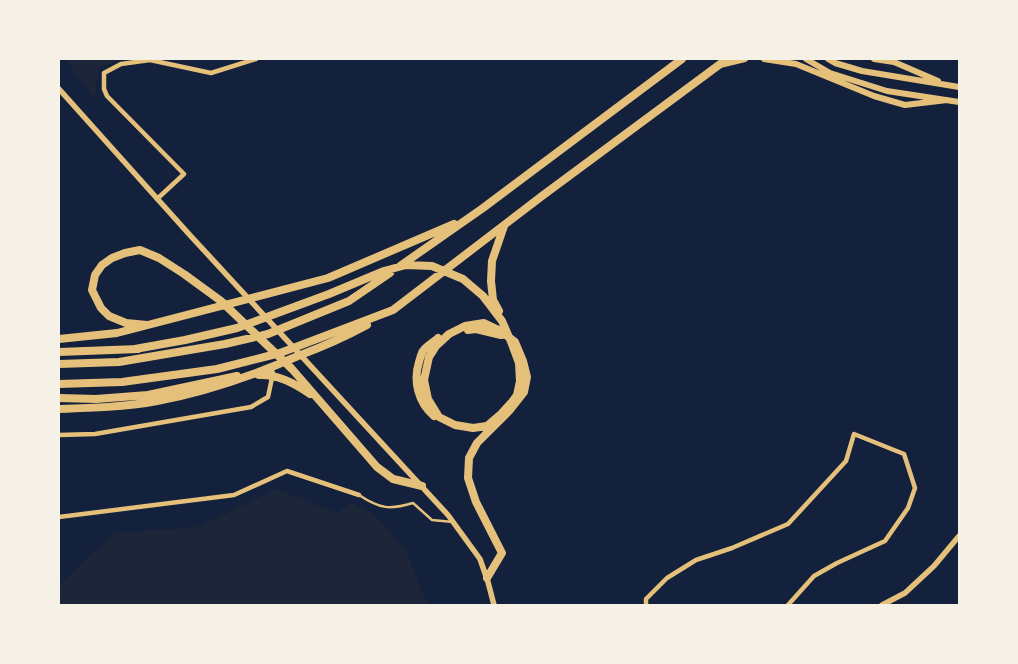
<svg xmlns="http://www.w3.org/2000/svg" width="1018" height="664" viewBox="0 0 1018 664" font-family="'Space Grotesk',sans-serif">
	<rect width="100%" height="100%" fill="#14213d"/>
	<!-- green -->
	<path fill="#1d2539" d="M 67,59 L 124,59 L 99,67 L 95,98 L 75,74 Z
		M 276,489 L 337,513 L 351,503 L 371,512 L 405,549 L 428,605 L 59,605 L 59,585 L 115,533 L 198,527 Z"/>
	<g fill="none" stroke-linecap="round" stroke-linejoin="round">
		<!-- service -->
		<path stroke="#e5c07b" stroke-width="2.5" d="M 359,495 C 380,509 390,510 413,503 L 432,520 L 453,522"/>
		<!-- minor -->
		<path stroke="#e5c07b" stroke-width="4.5" d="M 157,199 L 184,174 L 107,96 L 104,89 L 104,73 L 121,64 L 150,60 L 211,73 L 256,59
			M 59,435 L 95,434 L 251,407 L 268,397 L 273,373 L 271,368
			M 59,517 L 234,495 L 287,471 L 359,495
			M 646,605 L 646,599 L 667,578 L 696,560 L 732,548 L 788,524 L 846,461 L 854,434 L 904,454 L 915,488 L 908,508 L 885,541 L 837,563 L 814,576 L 788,605"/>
		<!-- tertiary -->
		<path stroke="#e5c07b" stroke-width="5.5" d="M 59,89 L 188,233 L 448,515 L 480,559 L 488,582 L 494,605
			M 882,605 L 905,593 L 934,566 L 959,536"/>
		<!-- secondary -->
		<path stroke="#e5c07b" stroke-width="6" d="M 764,59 L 796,64 L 874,96 L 905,105 L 947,100
			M 806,59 L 830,73 L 887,91 L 959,102
			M 828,59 L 835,63 L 862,71 L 959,87
			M 874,59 L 894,62 L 938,81
			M 720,65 L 745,59"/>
		<!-- trunk -->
		<path stroke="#e5c07b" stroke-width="8" d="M 400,266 L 483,208 L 682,59
			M 499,311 L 493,300 L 491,281 L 492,261 L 504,226
			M 147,325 L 126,323 L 109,316 L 101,308 L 92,290 L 95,275 L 102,265 L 112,258 L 125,253 L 140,250 L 159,258 L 184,274 L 221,301 L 292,369 L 377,467 L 393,479 L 422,486
			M 468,330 L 476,329 L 501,335
			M 59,339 L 117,333 L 328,278 L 454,224
			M 135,349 L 185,340 L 237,328 L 329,294 L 384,271 L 406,265 L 432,266 L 463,279 L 483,296 L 502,321 L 512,344 L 519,363 L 520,381 L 517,395 L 512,402 L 501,414 L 487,426 L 473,428 L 455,425 L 439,417 L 428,399 L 424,380 L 429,357 L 436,346 L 449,334 L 465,326 L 484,323 L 501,331 L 515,342 L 523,361 L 527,377 L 524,392 L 509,411 L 477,443 L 469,458 L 468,478 L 476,502 L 502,553 L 487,578
			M 59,352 L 138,349
			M 59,364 L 119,362 L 225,344 L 268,334 L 349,301 L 390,273
			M 259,375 C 277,374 296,384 310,394
			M 59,384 L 122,382 L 217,369 L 280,353 L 393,310 L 542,196 L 727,59
			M 59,398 L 96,399 L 148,395 L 237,376
			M 59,409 C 92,408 125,407 157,401 C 206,392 252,376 298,356 C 322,347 345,337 367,325
			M 434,416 C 418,402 413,381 419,362 C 420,359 421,354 423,351 C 426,346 434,342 438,338"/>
	</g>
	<!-- border -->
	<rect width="1018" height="664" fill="none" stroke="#f6f1e7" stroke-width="120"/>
</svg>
